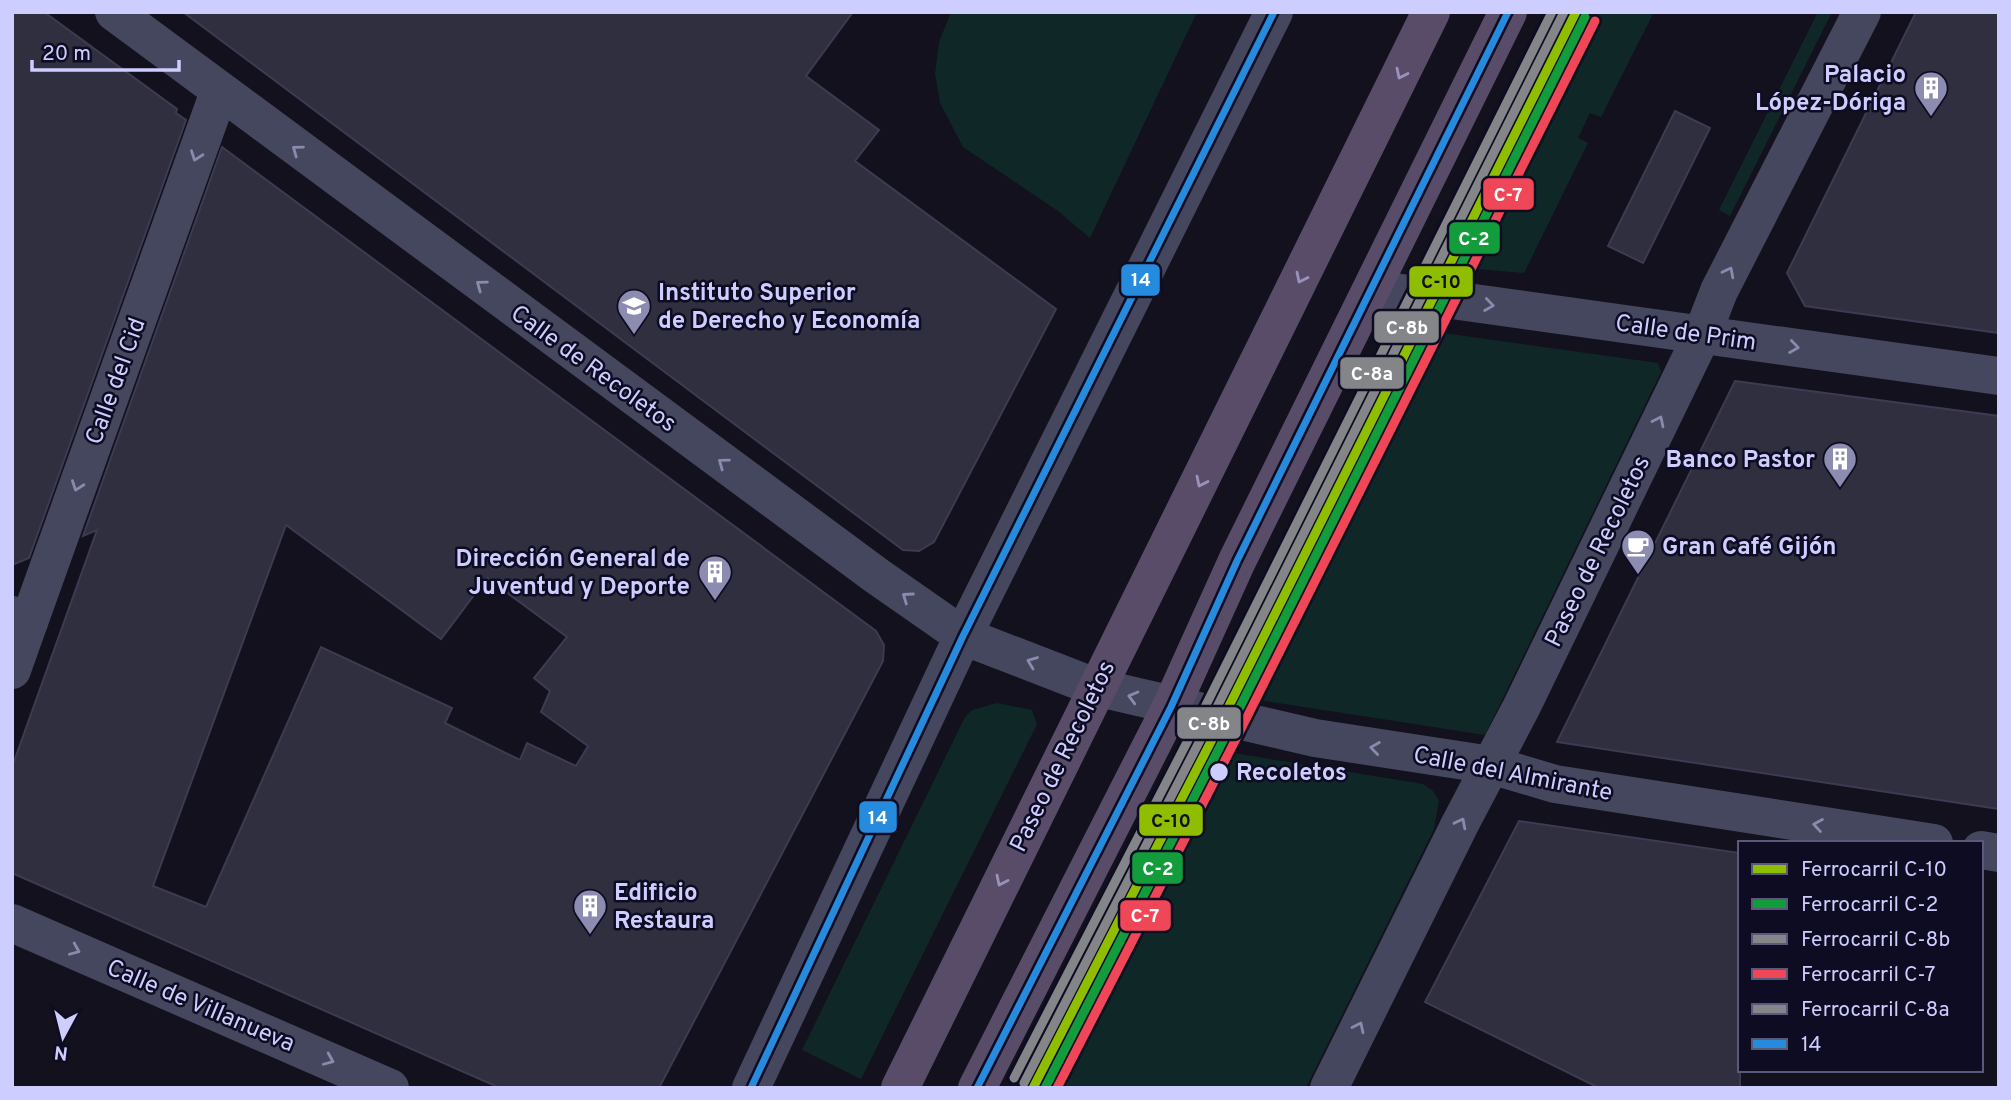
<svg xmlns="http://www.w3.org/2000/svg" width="2011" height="1100" viewBox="0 0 2011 1100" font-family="Overpass,sans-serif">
	<rect width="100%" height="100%" fill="#12111d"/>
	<!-- green -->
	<path fill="#0f2827" d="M 951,12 L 1197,12 L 1090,238 L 1058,211 L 963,147 L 940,103 L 935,74 L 939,42 Z
		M 1555,12 L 1654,12 L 1601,117 L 1590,113 L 1578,138 L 1588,143 L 1524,273 L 1440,266 L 1435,260 L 1436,252 Z
		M 1818,12 L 1832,12 L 1730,216 L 1719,210 Z
		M 1400,327 L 1658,363 L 1661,372 L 1485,735 L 1259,700 C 1238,690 1229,674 1236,651 L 1395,330 Z
		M 997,703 L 1032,710 L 1037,724 L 861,1079 L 802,1050 L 965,717 L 972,710 Z
		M 1203,748 L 1423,784 L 1433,791 L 1439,801 L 1434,829 L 1306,1088 L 1017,1088 L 1177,768 L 1194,751 Z"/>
	<!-- building -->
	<path fill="#302f3f" stroke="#3c3b51" stroke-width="2" fill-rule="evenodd" d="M 12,12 L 44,12 L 177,109 L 176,113 L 186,120 L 29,558 L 12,565 Z
		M 183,12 L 853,12 L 806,76 L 879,130 L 855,161 L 1056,309 L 934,542 L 919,551 L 903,550 Z
		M 1916,12 L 1999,12 L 1999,333 L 1805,306 L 1787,273 Z
		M 1675,111 L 1710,128 L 1643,263 L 1608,246 Z
		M 222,147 L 876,631 L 884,645 L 883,661 L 659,1088 L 500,1088 L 12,873 L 12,767 L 97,530 L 83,536 ZM 286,525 L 441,639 L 487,578 L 567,637 L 534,678 L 550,691 L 541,712 L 588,746 L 576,766 L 527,743 L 520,760 L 445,723 L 452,708 L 321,647 L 206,907 L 153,886 Z
		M 1735,381 L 1999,416 L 1999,809 L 1557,742 Z
		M 1519,821 L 1740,853 L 1740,1088 L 1599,1088 L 1425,1002 Z"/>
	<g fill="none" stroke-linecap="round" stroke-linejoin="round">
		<!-- pedestrian -->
		<path stroke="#45475e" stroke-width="38" d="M 114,12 L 877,576 L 963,636
			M 29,622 L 219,92"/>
		<!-- minor -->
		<path stroke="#45475e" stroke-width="38" d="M 1373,289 L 1999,376
			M 12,615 L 29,622 L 12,670
			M 963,636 L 1095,687 L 1315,738 L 1491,765 L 1555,784 L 1934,843
			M 1981,850 L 1999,853
			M 12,923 L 390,1088
			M 751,1088 L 963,636 L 1274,12
			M 1329,1088 L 1460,824 L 1522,706 L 1702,335 L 1719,291 L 1862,12"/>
		<!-- trunk -->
		<path stroke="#594c68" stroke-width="38" d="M 900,1088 L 1431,12
			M 977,1088 L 1171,707 L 1237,561 L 1508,12"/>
		<!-- bus-1 casing -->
		<g stroke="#0e0c22" stroke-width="12">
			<path id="bus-1" d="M 751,1088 L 963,636 L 1274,12
				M 977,1088 L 1171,707 L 1237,561 L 1508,12"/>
		</g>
		<!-- bus-1 -->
		<use href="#bus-1" stroke="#268bdd" stroke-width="7"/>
		<!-- rail-1 casing -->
		<g stroke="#0e0c22" stroke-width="14">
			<path id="rail-1" d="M 1033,1088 L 1220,724 L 1576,12"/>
		</g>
		<!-- rail-2 casing -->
		<g stroke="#0e0c22" stroke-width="14">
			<path id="rail-2" d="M 1045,1088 L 1229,729 L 1585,17"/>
		</g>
		<!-- rail-3 casing -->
		<g stroke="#0e0c22" stroke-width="14">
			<path id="rail-3" d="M 1024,1083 L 1211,719 L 1564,12"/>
		</g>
		<!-- rail-4 casing -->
		<g stroke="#0e0c22" stroke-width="14">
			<path id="rail-4" d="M 1057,1088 L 1239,733 L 1595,21"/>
		</g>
		<!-- rail-5 casing -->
		<g stroke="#0e0c22" stroke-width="14">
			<path id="rail-5" d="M 1014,1078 L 1201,715 L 1552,12"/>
		</g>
		<!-- rail-1 -->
		<use href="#rail-1" stroke="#8fbe00" stroke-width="9"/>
		<!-- rail-2 -->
		<use href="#rail-2" stroke="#139c3c" stroke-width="9"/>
		<!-- rail-3 -->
		<use href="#rail-3" stroke="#848588" stroke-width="9"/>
		<!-- rail-4 -->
		<use href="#rail-4" stroke="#f04758" stroke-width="9"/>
		<!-- rail-5 -->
		<use href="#rail-5" stroke="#848588" stroke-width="9"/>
	</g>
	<!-- one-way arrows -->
	<defs><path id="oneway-chevron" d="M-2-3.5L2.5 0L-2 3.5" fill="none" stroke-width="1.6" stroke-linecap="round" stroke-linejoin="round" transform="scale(1.75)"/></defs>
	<g stroke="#9993bb">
		<use href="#oneway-chevron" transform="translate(1401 74) rotate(116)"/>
		<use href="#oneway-chevron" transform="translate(1301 278) rotate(116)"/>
		<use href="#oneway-chevron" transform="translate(1201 482) rotate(116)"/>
		<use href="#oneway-chevron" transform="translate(1001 881) rotate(116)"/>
	</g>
	<g stroke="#8a8aae">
		<use href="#oneway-chevron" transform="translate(297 150) rotate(-144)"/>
		<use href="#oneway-chevron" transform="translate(196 156) rotate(110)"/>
		<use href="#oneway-chevron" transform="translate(1729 272) rotate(-63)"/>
		<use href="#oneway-chevron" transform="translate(481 285) rotate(-144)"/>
		<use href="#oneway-chevron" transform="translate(1489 305) rotate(8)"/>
		<use href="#oneway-chevron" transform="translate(1794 347) rotate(8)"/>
		<use href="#oneway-chevron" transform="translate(1659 421) rotate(-64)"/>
		<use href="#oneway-chevron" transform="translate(723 463) rotate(-144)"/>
		<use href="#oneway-chevron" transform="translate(77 486) rotate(110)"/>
		<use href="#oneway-chevron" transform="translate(907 597) rotate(-145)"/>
		<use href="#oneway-chevron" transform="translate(1032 662) rotate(-159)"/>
		<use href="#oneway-chevron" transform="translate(1133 697) rotate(-165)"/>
		<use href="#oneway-chevron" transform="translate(1375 748) rotate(-172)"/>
		<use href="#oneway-chevron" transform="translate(1461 823) rotate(-63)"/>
		<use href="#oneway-chevron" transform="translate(1818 825) rotate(-171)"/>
		<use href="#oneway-chevron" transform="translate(75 950) rotate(23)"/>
		<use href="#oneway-chevron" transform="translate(1359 1027) rotate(-64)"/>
		<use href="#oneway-chevron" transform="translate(329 1060) rotate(23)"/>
	</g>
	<!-- icons -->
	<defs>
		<g id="building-pin" transform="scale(1.75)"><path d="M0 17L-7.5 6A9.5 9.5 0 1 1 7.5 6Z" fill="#8c8bb0" stroke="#0e0c22"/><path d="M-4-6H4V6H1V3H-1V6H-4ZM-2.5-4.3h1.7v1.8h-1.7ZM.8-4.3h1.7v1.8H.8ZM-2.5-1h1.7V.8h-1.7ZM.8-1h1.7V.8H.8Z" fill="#fff"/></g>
		<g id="university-pin" transform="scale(1.75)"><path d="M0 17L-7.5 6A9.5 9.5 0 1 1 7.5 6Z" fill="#8c8bb0" stroke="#0e0c22"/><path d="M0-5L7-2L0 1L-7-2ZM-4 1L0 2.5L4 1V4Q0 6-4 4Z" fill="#fff"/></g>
		<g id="cafe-pin" transform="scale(1.75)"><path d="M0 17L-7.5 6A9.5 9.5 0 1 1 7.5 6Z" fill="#8c8bb0" stroke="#0e0c22"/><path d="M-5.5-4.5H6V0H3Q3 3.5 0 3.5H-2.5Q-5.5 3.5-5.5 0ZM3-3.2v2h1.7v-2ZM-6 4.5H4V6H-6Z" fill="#fff"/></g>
	</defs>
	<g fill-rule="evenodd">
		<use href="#building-pin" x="1931" y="88"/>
		<use href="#university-pin" x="634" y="306"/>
		<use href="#building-pin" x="1840" y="459"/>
		<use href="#cafe-pin" x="1638" y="546"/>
		<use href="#building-pin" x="715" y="572"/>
		<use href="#building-pin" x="590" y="906"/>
	</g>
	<!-- markers -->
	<circle fill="#cecdff" stroke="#0e0c22" stroke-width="2.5" cx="1219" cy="772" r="10"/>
	<g text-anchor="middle" stroke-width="5" stroke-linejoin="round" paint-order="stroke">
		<!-- poi labels -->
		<g font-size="24" font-weight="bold" fill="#cecdff" stroke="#0e0c22" text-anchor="end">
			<text x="1906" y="82">Palacio<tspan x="1906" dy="28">López-Dóriga</tspan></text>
			<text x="658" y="300" text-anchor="start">Instituto Superior<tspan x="658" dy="28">de Derecho y Economía</tspan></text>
			<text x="1815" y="467">Banco Pastor</text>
			<text x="1662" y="554" text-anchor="start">Gran Café Gijón</text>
			<text x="690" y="566">Dirección General de<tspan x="690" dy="28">Juventud y Deporte</tspan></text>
			<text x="614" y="900" text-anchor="start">Edificio<tspan x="614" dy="28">Restaura</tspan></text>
		</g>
		<!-- street labels -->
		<g font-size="24" fill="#cecdff" stroke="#0e0c22">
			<text transform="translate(1686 332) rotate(8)" y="8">Calle de Prim</text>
			<text transform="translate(594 368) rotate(36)" y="8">Calle de Recoletos</text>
			<text transform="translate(115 381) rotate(-70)" y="8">Calle del Cid</text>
			<text transform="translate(1597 551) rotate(-64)" y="8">Paseo de Recoletos</text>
			<text transform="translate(1062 756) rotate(-64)" y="8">Paseo de Recoletos</text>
			<text transform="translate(1513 773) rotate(11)" y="8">Calle del Almirante</text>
			<text transform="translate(201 1005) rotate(23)" y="8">Calle de Villanueva</text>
		</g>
		<!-- stop labels -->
		<g font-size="24" font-weight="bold" fill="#cecdff" stroke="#0e0c22" text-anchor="start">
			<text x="1236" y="780">Recoletos</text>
		</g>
	</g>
	<g stroke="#0e0c22" stroke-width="2.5">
		<rect x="1482" y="177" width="53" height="34" rx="7" fill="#f04758"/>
		<rect x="1448" y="221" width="53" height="34" rx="7" fill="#139c3c"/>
		<rect x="1120" y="263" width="41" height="34" rx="7" fill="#268bdd"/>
		<rect x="1408" y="265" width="66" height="33" rx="7" fill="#8fbe00"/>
		<rect x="1373" y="310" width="67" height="34" rx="7" fill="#848588"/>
		<rect x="1339" y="356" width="66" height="34" rx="7" fill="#848588"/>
		<rect x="1176" y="706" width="66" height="34" rx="7" fill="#848588"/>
		<rect x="858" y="800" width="40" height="34" rx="7" fill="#268bdd"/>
		<rect x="1138" y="803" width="66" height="34" rx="7" fill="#8fbe00"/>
		<rect x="1131" y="851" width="53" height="34" rx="7" fill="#139c3c"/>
		<rect x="1119" y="899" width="53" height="33" rx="7" fill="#f04758"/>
	</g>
	<g font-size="19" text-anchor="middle" font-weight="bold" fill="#fff">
		<text x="1508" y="201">C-7</text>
		<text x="1474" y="245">C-2</text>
		<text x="1141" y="286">14</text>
		<text x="1407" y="334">C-8b</text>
		<text x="1372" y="380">C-8a</text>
		<text x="1209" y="730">C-8b</text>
		<text x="878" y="824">14</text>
		<text x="1158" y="875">C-2</text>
		<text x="1145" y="922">C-7</text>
	</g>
	<g font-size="19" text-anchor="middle" font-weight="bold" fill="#111">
		<text x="1441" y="288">C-10</text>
		<text x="1171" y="827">C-10</text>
	</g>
	<!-- border -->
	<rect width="2011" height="1100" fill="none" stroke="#cecdff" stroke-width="28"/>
	<!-- legend -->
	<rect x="1738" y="841" width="245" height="231" fill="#0e0c22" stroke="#5b597a" stroke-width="2"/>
	<rect x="1752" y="864" width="35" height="10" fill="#8fbe00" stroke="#5b597a" stroke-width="2"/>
	<text x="1801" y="876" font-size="21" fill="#cecdff">Ferrocarril C-10</text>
	<rect x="1752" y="899" width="35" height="10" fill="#139c3c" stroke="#5b597a" stroke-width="2"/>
	<text x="1801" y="911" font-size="21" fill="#cecdff">Ferrocarril C-2</text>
	<rect x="1752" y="934" width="35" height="10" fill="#848588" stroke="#5b597a" stroke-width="2"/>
	<text x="1801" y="946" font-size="21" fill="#cecdff">Ferrocarril C-8b</text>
	<rect x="1752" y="969" width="35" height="10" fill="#f04758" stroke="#5b597a" stroke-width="2"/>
	<text x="1801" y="981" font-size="21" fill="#cecdff">Ferrocarril C-7</text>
	<rect x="1752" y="1004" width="35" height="10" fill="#848588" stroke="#5b597a" stroke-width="2"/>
	<text x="1801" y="1016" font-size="21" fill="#cecdff">Ferrocarril C-8a</text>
	<rect x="1752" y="1039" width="35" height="10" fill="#268bdd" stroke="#5b597a" stroke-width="2"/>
	<text x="1801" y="1051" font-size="21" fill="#cecdff">14</text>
	<!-- north arrow -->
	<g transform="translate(63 1037) rotate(187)" stroke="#0e0c22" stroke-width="5" paint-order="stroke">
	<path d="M0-5L12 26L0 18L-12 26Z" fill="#cecdff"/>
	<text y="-10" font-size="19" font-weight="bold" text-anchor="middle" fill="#cecdff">N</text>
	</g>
	<!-- scale -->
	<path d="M32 60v10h147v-10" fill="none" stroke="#cecdff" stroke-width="3.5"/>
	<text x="42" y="60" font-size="21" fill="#cecdff" stroke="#0e0c22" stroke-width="5" paint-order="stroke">20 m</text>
</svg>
